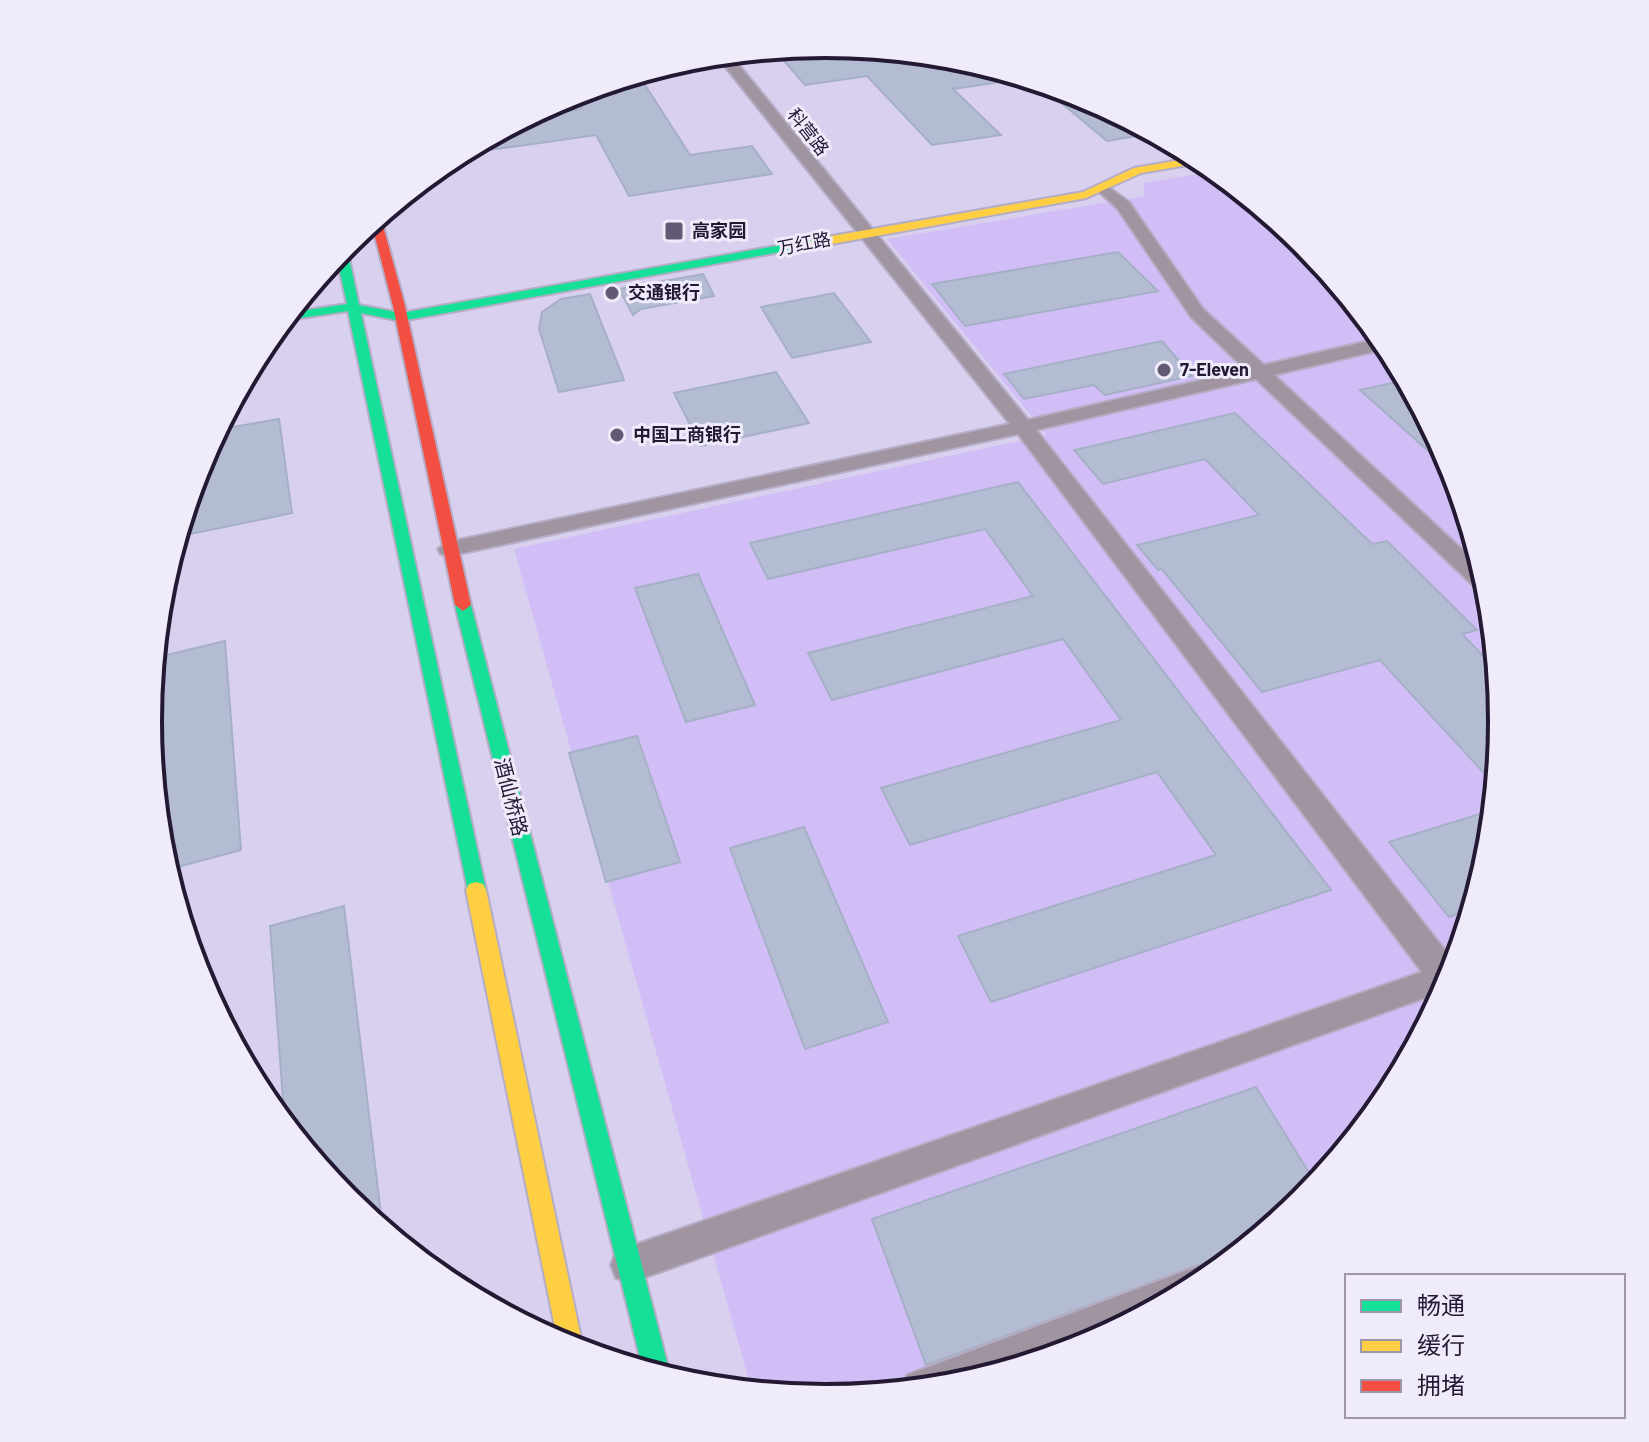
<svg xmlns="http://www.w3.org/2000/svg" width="1649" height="1442" viewBox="0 0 1649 1442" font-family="Barlow,'Noto Sans SC',sans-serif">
	<rect width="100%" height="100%" fill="#d9cfee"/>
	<!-- built -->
	<path fill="#d1bef6" d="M 1216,171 L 1304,243 L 1388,345 L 1450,462 L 1489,589 L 1501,721 L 1488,854 L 1450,980 L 1387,1097 L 1303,1200 L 1200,1284 L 1083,1347 L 956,1385 L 824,1398 L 752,1391 L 514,549 L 1047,435 L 887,239 L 1145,196 L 1143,183 Z"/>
	<!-- building -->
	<path fill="#b3bcd3" stroke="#a5afc6" stroke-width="2" d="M 825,44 L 848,46 L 852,51 L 871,49 L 957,57 L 1027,78 L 953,89 L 1001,135 L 932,145 L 867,76 L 805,85 L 774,49 Z
		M 638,74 L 690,155 L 752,146 L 772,174 L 629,196 L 596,135 L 461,154 L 527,116 L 582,109 L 573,93 Z
		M 1035,81 L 1084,96 L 1154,133 L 1107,141 Z
		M 1118,252 L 1158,291 L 965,326 L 932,284 Z
		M 703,274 L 714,296 L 641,309 L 633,315 L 619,289 Z
		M 834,293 L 871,342 L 792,358 L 761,307 Z
		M 590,294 L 624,380 L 559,392 L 539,329 L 542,312 L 561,299 Z
		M 1162,341 L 1192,376 L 1105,395 L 1094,385 L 1024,399 L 1004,374 Z
		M 776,372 L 809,423 L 701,446 L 674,393 Z
		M 1406,380 L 1450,462 L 1453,473 L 1360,390 Z
		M 1235,413 L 1372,544 L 1387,541 L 1477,630 L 1462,634 L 1496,669 L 1502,721 L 1495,785 L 1380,660 L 1262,692 L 1162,569 L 1158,570 L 1137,545 L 1259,515 L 1205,459 L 1103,484 L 1074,450 Z
		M 279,419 L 292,513 L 176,537 L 199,462 L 216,430 Z
		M 1018,482 L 1331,890 L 991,1002 L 958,936 L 1216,855 L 1157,772 L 910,845 L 881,788 L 1121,720 L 1063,639 L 832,700 L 808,653 L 1033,596 L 985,529 L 768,579 L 750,543 Z
		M 698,574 L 755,705 L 686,722 L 635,588 Z
		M 225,641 L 241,850 L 166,870 L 160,853 L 148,721 L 154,658 Z
		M 637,736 L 680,862 L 606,882 L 569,753 Z
		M 1493,810 L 1488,854 L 1471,909 L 1449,917 L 1389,842 Z
		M 804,827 L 888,1022 L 805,1049 L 730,848 Z
		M 344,906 L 383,1231 L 345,1199 L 285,1125 L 270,926 Z
		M 1256,1087 L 1316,1184 L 1303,1200 L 1245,1248 L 926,1365 L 872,1219 Z"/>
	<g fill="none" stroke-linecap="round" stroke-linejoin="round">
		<!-- street casing -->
		<g stroke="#b5adc6" stroke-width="4">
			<path id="street" d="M 729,53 L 1028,420 L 1246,370 L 1191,317 L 1117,208 L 1096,189 L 1104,184 L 1129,202 L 1203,309 L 1264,365 L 1382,338 L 1389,348 L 1274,375 L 1482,568 L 1489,594 L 1480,592 L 1256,379 L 1036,430 L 1455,963 L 1444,991 L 629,1283 L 616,1278 L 611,1265 L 616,1252 L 629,1247 L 1422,972 L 1018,434 L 449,556 L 441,554 L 438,549 L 449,542 L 1010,424 L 716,55 Z
				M 1201,1265 L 1215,1272 L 1200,1284 L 1079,1348 L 956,1385 L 902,1390 L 907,1375 Z"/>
		</g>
		<!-- fast casing -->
		<g stroke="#b5adc6" stroke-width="4">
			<path id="fast" d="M 815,239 L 819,241 L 819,245 L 401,321 L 361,313 L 486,890 L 483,896 L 476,898 L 469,896 L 348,311 L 281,321 L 287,313 L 347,304 L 336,254 L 344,245 L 347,248 L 359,305 L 401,313 Z
				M 463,599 L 471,605 L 670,1374 L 669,1378 L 643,1370 L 455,605 Z"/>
		</g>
		<!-- slow casing -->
		<g stroke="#b5adc6" stroke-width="4">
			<path id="slow" d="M 1198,157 L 1205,162 L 1141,173 L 1086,198 L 815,247 L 809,243 L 815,239 L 1083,192 L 1134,168 Z
				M 476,882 L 483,884 L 486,890 L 584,1352 L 558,1342 L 466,890 L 469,884 Z"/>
		</g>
		<!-- jam casing -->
		<g stroke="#b5adc6" stroke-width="4">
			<path id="jam" d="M 380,215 L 405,306 L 471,605 L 463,611 L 455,605 L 393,306 L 371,221 Z"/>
		</g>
		<!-- street -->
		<use href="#street" fill="#a094a0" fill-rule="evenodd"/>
		<!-- fast -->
		<use href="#fast" fill="#16e098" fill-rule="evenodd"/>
		<!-- slow -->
		<use href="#slow" fill="#ffcf43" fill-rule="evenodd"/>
		<!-- jam -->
		<use href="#jam" fill="#f24e42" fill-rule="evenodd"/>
	</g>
	<!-- markers -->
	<g fill="#635974" stroke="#f0ebfa" stroke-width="3">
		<rect x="664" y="221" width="20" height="20" rx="4"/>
		<circle cx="612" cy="293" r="8"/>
		<circle cx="1164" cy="370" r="8"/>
		<circle cx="617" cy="435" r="8"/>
	</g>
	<g text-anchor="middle" stroke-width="6" stroke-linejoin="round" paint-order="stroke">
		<!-- far-street labels -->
		<g font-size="18" fill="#231933" stroke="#f0ebfa">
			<text transform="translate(808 132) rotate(52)" y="6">科营路</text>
			<text transform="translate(804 244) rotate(-11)" y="6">万红路</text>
		</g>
		<!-- far-poi labels -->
		<g font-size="18" font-weight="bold" fill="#231933" stroke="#f0ebfa" text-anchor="start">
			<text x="692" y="237">高家园</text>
			<text x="628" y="299">交通银行</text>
			<text x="1180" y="376">7-Eleven</text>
			<text x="633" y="441">中国工商银行</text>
		</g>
		<!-- street labels -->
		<g font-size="20" fill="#231933" stroke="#f0ebfa">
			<text transform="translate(511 797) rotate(76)" y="7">酒仙桥路</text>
		</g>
	</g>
	<!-- crop -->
	<path d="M0 0H1649V1442H0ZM162 721a663 663 0 1 1 1326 0a663 663 0 1 1-1326 0Z" fill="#f0ebfa" fill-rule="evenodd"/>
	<path fill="none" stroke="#231933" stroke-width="4" d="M162 721a663 663 0 1 1 1326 0a663 663 0 1 1-1326 0Z"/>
	<!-- legend -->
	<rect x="1345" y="1274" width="280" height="144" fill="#f0ebfa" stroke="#9e97aa" stroke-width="2"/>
	<rect x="1361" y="1300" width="40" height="12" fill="#16e098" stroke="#9e97aa" stroke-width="2"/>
	<text x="1417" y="1314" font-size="24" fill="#231933">畅通</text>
	<rect x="1361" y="1340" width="40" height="12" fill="#ffcf43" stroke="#9e97aa" stroke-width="2"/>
	<text x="1417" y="1354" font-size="24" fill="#231933">缓行</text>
	<rect x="1361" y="1380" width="40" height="12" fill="#f24e42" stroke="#9e97aa" stroke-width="2"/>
	<text x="1417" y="1394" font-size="24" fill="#231933">拥堵</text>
</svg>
